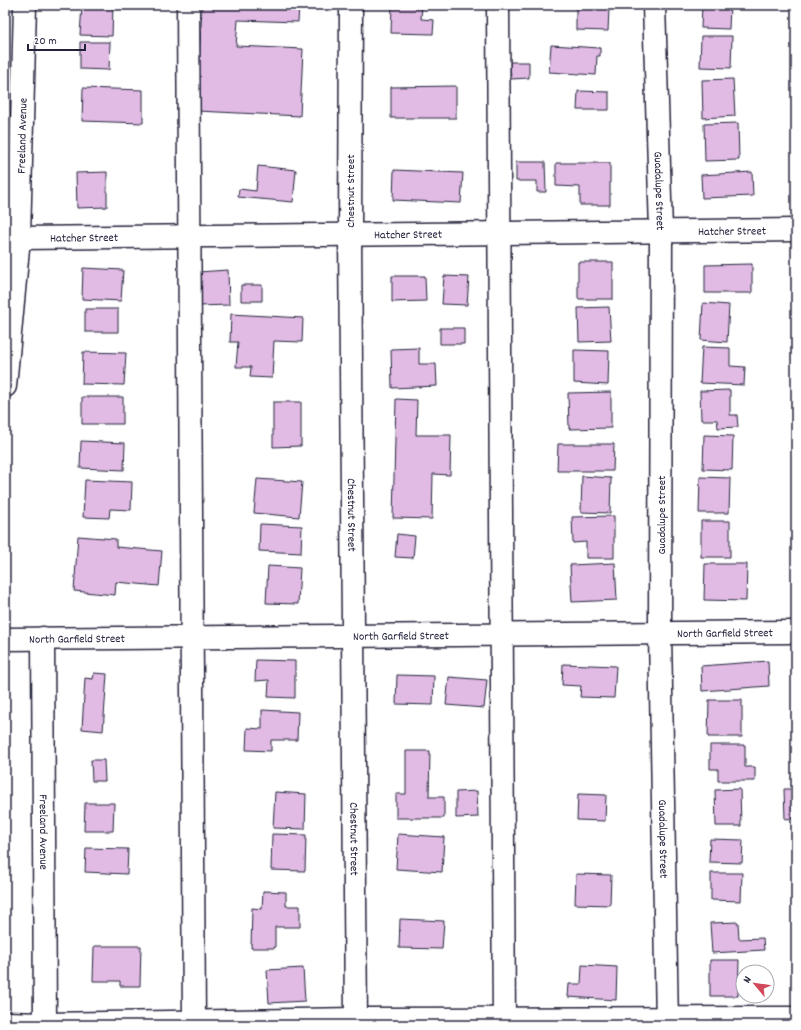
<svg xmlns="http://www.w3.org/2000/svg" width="801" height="1030" viewBox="0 0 801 1030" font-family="Dekko,sans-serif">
	<rect width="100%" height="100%" fill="#fff"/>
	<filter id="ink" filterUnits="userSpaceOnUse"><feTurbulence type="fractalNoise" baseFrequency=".025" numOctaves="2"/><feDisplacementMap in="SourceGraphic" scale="8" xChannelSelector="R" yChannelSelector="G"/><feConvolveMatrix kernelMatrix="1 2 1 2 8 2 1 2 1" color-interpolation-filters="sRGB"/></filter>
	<g filter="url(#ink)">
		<!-- building -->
		<path fill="#e1bbe4" stroke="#22223b" d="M 82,5 L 113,6 L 112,36 L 80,35 Z
			M 202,5 L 299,5 L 298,22 L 238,20 L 236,46 L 303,49 L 300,116 L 197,111 Z
			M 392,5 L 422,5 L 421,19 L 434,20 L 433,34 L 391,33 Z
			M 702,5 L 730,5 L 729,29 L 701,28 Z
			M 576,8 L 609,8 L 608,31 L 576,30 Z
			M 701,36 L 732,36 L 731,68 L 700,67 Z
			M 80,42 L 110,42 L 109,70 L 80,69 Z
			M 551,45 L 600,48 L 600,56 L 597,56 L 596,75 L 549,72 Z
			M 510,62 L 529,62 L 529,78 L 511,79 Z
			M 733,79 L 735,116 L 703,118 L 702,80 Z
			M 456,86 L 456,118 L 391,118 L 391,87 Z
			M 83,88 L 143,90 L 143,123 L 82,121 Z
			M 578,91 L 609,92 L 609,110 L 577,110 Z
			M 738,123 L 739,160 L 705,161 L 704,124 Z
			M 516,162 L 545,162 L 546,192 L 537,192 L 537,181 L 516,181 Z
			M 556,163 L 610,163 L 610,205 L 580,205 L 580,187 L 556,186 Z
			M 258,166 L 296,170 L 293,202 L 238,197 L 239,189 L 256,191 Z
			M 394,170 L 463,173 L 461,203 L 393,200 Z
			M 107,172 L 107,207 L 77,208 L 76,173 Z
			M 752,172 L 753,196 L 702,198 L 701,175 Z
			M 578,262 L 613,262 L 613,299 L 578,299 Z
			M 752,264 L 752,293 L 705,293 L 705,265 Z
			M 83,268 L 123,270 L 121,301 L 82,299 Z
			M 228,270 L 229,305 L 199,306 L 198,272 Z
			M 392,276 L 425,276 L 426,301 L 392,302 Z
			M 444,276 L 469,277 L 467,305 L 442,304 Z
			M 241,285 L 262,285 L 262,301 L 241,301 Z
			M 703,303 L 729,305 L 727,342 L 701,340 Z
			M 609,307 L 611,341 L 579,342 L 578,308 Z
			M 85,309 L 118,309 L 118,332 L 85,332 Z
			M 231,314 L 303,318 L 302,342 L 274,341 L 272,378 L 250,377 L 251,367 L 236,367 L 238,342 L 230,342 Z
			M 440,328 L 464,328 L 464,344 L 440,344 Z
			M 702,347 L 730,348 L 730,366 L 745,367 L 744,385 L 700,383 Z
			M 419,348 L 419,364 L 436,364 L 437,386 L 392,388 L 391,349 Z
			M 574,350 L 609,351 L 608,385 L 574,383 Z
			M 83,352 L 126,353 L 124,385 L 82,384 Z
			M 730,390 L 730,415 L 737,415 L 738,427 L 718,428 L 717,420 L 701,420 L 700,391 Z
			M 611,392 L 611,428 L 569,429 L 568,393 Z
			M 82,397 L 123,397 L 123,424 L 82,424 Z
			M 396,399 L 417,400 L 416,435 L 451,435 L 450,475 L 433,474 L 432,519 L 393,518 Z
			M 273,402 L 301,402 L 301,446 L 273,447 Z
			M 704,435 L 733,436 L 732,470 L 703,469 Z
			M 81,441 L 125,443 L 124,470 L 80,468 Z
			M 558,444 L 614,444 L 613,471 L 557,471 Z
			M 582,476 L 611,478 L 610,513 L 581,512 Z
			M 700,477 L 730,478 L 729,513 L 699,513 Z
			M 257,479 L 302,482 L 299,517 L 254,513 Z
			M 85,480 L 132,482 L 131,510 L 110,509 L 109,518 L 83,517 Z
			M 614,516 L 614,558 L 586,558 L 586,542 L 573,543 L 572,517 Z
			M 701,521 L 730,521 L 730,557 L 701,557 Z
			M 260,524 L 302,526 L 301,553 L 259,551 Z
			M 397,534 L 415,536 L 413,558 L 395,557 Z
			M 78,536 L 116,539 L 116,547 L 162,551 L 159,586 L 116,582 L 115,595 L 74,591 Z
			M 615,563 L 617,600 L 572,602 L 570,565 Z
			M 705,564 L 747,564 L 746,601 L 704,600 Z
			M 268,566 L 300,568 L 298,604 L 266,603 Z
			M 256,660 L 295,661 L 295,698 L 268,697 L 269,680 L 255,681 Z
			M 768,661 L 769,686 L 702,691 L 701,666 Z
			M 563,664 L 616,666 L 614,698 L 580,697 L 581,686 L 562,685 Z
			M 94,673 L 107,674 L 103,731 L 82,729 L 85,678 L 93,679 Z
			M 397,675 L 434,676 L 433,705 L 396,704 Z
			M 449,677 L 487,680 L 484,708 L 446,705 Z
			M 709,700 L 742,700 L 742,737 L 708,737 Z
			M 262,710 L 298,712 L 297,740 L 271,740 L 271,751 L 246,750 L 247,728 L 262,729 Z
			M 710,745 L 745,745 L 745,767 L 755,767 L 755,781 L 718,781 L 718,769 L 710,769 Z
			M 406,751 L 430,751 L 429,797 L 444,797 L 444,818 L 396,818 L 396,794 L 406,794 Z
			M 91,760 L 104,760 L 105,781 L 92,781 Z
			M 740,789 L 741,826 L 716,826 L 715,790 Z
			M 784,789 L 796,789 L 796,818 L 785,819 Z
			M 477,791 L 478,817 L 456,818 L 456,792 Z
			M 275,792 L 306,794 L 305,829 L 273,828 Z
			M 578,794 L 606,795 L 605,821 L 577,820 Z
			M 85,803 L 114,803 L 113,831 L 84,831 Z
			M 272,834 L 306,835 L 305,871 L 271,870 Z
			M 398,834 L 444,837 L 442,872 L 396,869 Z
			M 710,839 L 743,840 L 742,863 L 709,862 Z
			M 86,848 L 128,849 L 127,874 L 85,872 Z
			M 711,873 L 742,873 L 741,901 L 711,900 Z
			M 576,874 L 611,875 L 610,905 L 575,904 Z
			M 263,891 L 286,892 L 286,906 L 300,906 L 300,927 L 275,927 L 275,948 L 251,948 L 252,908 L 262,909 Z
			M 400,919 L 444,921 L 442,949 L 399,948 Z
			M 738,922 L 739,939 L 763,938 L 764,950 L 712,953 L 710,923 Z
			M 94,946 L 141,946 L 140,986 L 120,986 L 120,981 L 93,981 Z
			M 710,960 L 739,960 L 738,996 L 710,996 Z
			M 582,965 L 617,967 L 616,1000 L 568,997 L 569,984 L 581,984 Z
			M 303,968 L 305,1001 L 269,1003 L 267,970 Z"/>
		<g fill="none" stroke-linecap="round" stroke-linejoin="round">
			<!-- minor casing -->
			<g stroke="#22223b" stroke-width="25">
				<g id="minor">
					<path d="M 188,5 L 194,1025"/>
					<path id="s1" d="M 351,5 L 350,234 L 356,1025"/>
					<path d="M 498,5 L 504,1025"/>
					<path id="s2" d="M 654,5 L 661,231 L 660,633 L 667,1025"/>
					<path id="s3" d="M 19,238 L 796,230"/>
					<path id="s4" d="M 43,638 L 45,1025"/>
					<path id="s5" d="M 5,639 L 796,632"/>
					<path d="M 5,1023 L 45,1024 L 356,1019 L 796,1018"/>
				</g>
			</g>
			<!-- major casing -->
			<g stroke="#22223b" stroke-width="25">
				<g id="major">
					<path id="s6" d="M 5,386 L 19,238 L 25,5"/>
				</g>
			</g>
			<!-- minor -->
			<use href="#minor" stroke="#fff" stroke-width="22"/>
			<!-- major -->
			<use href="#major" stroke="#fff" stroke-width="22"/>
		</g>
	</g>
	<g text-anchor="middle" stroke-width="3.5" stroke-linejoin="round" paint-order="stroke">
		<!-- street labels -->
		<g font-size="12" fill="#22223b" stroke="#fff">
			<text dy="4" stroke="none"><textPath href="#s6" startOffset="251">Freeland Avenue</textPath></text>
			<text transform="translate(350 191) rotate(-90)" y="4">Chestnut Street</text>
			<text dy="4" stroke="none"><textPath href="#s2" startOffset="186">Guadalupe Street</textPath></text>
			<text dy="4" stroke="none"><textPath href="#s3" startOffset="713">Hatcher Street</textPath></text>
			<text dy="4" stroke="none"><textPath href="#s3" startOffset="389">Hatcher Street</textPath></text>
			<text dy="4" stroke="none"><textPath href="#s3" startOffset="65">Hatcher Street</textPath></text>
			<text dy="4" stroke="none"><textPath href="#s1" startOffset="510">Chestnut Street</textPath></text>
			<text transform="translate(661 515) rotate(-90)" y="4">Guadalupe Street</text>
			<text dy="4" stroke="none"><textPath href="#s5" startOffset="720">North Garfield Street</textPath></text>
			<text dy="4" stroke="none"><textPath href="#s5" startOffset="396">North Garfield Street</textPath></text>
			<text dy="4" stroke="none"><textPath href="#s5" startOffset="72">North Garfield Street</textPath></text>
			<text dy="4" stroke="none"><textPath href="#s4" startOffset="194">Freeland Avenue</textPath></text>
			<text dy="4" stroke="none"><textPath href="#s1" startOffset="834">Chestnut Street</textPath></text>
			<text dy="4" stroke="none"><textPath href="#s2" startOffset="834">Guadalupe Street</textPath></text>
		</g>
	</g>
	<!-- margin -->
	<rect width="801" height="1030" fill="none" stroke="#fff" stroke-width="20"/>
	<rect x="10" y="10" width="781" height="1010" fill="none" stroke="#22223b" stroke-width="1.5" filter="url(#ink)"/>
	<!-- north arrow -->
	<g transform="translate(755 984) rotate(299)"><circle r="19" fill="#ffffff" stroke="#a7a7b1"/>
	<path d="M0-3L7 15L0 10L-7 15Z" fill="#d1495b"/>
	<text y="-6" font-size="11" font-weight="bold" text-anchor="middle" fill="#22223b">N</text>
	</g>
	<!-- scale -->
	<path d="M28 44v6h57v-6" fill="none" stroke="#22223b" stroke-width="2"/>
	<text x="34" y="44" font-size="12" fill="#22223b" stroke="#ffffff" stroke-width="3" paint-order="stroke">20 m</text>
</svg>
